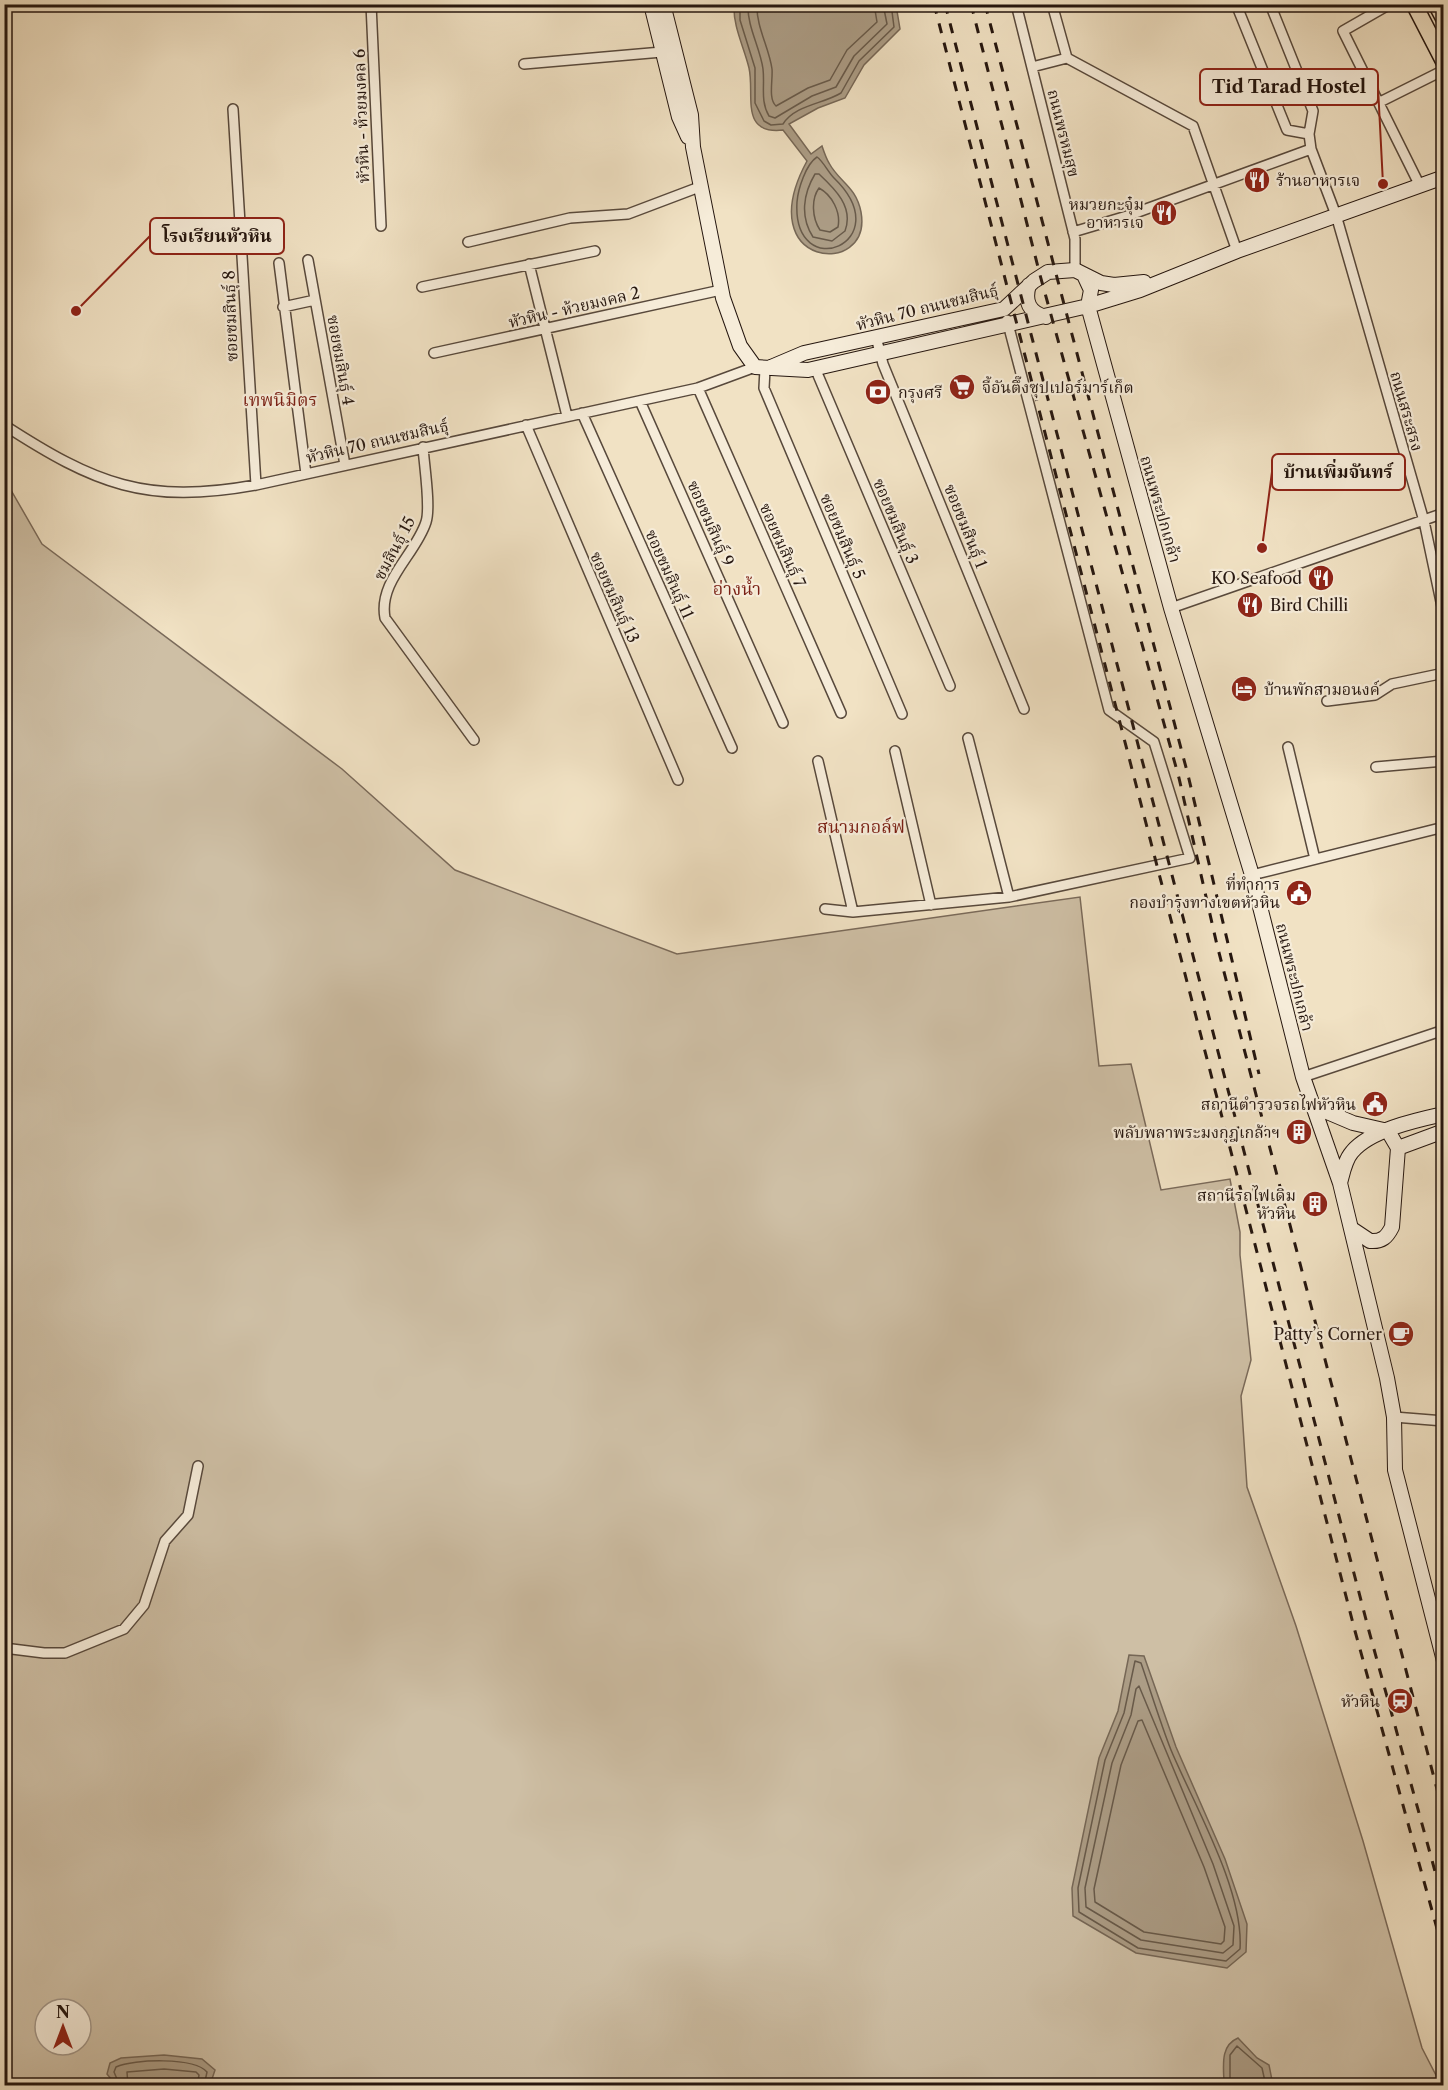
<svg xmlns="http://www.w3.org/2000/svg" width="1448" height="2090" viewBox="0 0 1448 2090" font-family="'Libre Caslon Text','Noto Serif Thai',serif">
	<rect width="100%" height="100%" fill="#f1e2c4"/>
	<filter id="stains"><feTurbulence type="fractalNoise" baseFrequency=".00333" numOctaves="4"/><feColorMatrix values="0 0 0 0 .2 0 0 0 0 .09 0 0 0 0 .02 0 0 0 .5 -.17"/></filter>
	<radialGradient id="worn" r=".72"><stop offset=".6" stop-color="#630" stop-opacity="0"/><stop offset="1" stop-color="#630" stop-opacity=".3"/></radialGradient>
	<!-- green -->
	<path fill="#cebfa5" stroke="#7a6a5a" stroke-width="1.5" fill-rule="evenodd" d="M 4,478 L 42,544 L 342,769 L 455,870 L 677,954 L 1080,897 L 1099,1066 L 1131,1064 L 1161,1190 L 1230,1179 L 1240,1232 L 1240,1255 L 1251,1360 L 1241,1396 L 1247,1487 L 1296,1626 L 1363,1841 L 1422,2048 L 1441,2085 L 5,2085 ZM 45,2009 L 81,2009 L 81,2045 L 45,2045 Z"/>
	<!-- water -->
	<path fill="#ac9d86" stroke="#766756" stroke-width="1.5" d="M 734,5 L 896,5 L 900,29 L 864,65 L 845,98 L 818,108 L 789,124 L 811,154 L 822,146 C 824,152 826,158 829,163 C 839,182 856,186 861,212 C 873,279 749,268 807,161 L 783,130 C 739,135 755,94 749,68 C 744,47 733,27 734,5 Z
		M 1129,1655 L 1144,1656 L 1176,1747 L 1225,1859 L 1247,1924 L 1246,1952 L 1227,1968 L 1136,1953 L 1073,1916 L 1072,1888 L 1099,1758 L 1118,1711 Z
		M 1238,2038 L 1257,2058 L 1269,2065 L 1273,2085 L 1224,2085 C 1224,2068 1219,2046 1238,2038 Z
		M 164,2055 L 202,2059 L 215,2070 L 210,2085 L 116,2085 L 107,2074 L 110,2063 L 121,2058 Z"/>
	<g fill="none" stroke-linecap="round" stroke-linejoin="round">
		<!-- shore -->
		<path stroke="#685a4a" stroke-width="1.5" d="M 740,4 L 740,20 L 755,68 L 755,103 L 764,121 L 771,125 L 783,124 C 795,105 823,104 841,93 L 859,61 L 894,27 L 891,4
			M 748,4 C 747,27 760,47 763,69 C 765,86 760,101 769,116 L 775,118 L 812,96 L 836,87 L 854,56 L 887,24 L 883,4
			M 757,4 C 756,27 769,47 772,69 C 773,80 768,99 776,106 L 808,88 L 830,80 L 847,50 L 877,22 L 874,4
			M 817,157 C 823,161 828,172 834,178 C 901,243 792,286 797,202 C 798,189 806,164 817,157 Z
			M 815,174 L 819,174 C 835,189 854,207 845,231 L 832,241 L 813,237 C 800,217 803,194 815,174 Z
			M 819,188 C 832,195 841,212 838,227 L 830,232 L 820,230 C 812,218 811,199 819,188 Z
			M 1135,1661 L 1141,1663 C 1151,1692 1160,1722 1171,1750 C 1194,1805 1244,1890 1240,1949 L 1226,1961 L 1138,1948 L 1079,1912 L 1078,1888 L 1105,1760 L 1124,1713 Z
			M 1139,1686 L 1213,1864 L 1234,1926 L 1233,1945 L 1223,1953 L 1141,1940 L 1086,1907 L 1085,1888 L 1112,1763 L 1131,1715 L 1136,1689 Z
			M 1142,1720 L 1204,1867 L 1225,1927 L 1224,1941 L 1221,1944 L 1144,1932 L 1095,1902 L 1094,1889 L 1121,1765 L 1138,1721 Z
			M 120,2086 L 114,2072 L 116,2067 C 134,2059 194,2057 207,2072 L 204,2086
			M 128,2086 L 127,2072 L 164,2069 L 196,2072 L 199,2075 L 197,2086
			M 137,2086 L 139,2080 L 186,2080 L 188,2086
			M 1230,2086 L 1230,2055 L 1237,2046 L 1262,2068 L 1266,2086"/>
		<!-- street casing -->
		<g stroke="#58493c" stroke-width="12">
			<path id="street" d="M 371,4 L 381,226
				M 1016,4 L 1075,239 L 1075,270
				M 1052,4 L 1067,58
				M 1236,4 L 1287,130 L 1309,134
				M 1270,4 L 1313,111 L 1309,134 L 1311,149 L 1336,215 L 1424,521 L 1444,616
				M 1390,4 L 1343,31 L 1420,186
				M 502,5 L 503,4
				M 524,64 L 662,52
				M 1032,67 L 1067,58 L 1193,126 L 1237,251
				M 1380,102 L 1444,70
				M 233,109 L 256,485
				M 1073,232 L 1127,216 L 1311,149
				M 468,242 L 570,218 L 628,214 L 702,186
				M 308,260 L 345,465
				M 279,263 L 306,474
				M 529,264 L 567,416
				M 422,287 L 595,251
				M 283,307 L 315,300
				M 876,337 L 883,364 L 1024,709
				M 434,353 L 721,290
				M 815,368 L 950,686
				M 765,369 L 764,388 L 902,714
				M 698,388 L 841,713
				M 640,401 L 783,723
				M 582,413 L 732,748
				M 4,425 C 95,484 146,505 256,485 L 698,388 L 755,367
				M 526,425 L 678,780
				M 423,447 C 424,464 431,507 426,522 C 416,554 378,581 385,618 L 474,740
				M 1171,608 L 1444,513
				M 1327,701 L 1375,695 L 1392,684 L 1444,673
				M 968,738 L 1009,897
				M 1288,747 L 1315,859
				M 895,751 L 931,905
				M 818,761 L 853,912
				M 1376,767 L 1444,761
				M 1252,875 L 1444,827
				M 825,909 L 853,912 L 1009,897 L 1190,858 L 1154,742 L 1109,710 L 1007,320
				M 1303,1077 L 1444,1030
				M 1394,1417 L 1444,1421
				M 4,1648 L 44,1653 L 65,1653 L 124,1629 L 144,1605 L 165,1541 L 188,1515 L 198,1466"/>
		</g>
		<!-- secondary casing -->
		<g stroke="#25160f" stroke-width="16">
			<path id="secondary" d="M 651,4 L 679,117 L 688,137
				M 663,4 L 691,115 L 693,147 L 723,298 L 740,346 L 755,367 L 808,370 L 1088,306 L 1140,290 L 1237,251 L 1444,177
				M 1084,275 L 1091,290 L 1088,306 L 1171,608 L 1252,875 L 1303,1077 L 1340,1183 L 1387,1378 L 1394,1417 L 1395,1470 L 1444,1661
				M 1029,285 C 1024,301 1029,313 1046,317
				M 771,367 L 804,353 L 1004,309 L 1034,281 L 1048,272 L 1075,270 L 1101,283 L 1114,285 L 1144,282
				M 1313,1106 L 1353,1123 L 1388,1131 L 1398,1148 L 1392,1227 C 1387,1237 1382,1242 1370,1241 L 1352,1229
				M 1398,1148 L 1444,1131
				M 1340,1183 C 1343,1172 1345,1160 1352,1152 C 1370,1130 1417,1120 1444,1114"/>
		</g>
		<!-- primary casing -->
		<g stroke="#25160f" stroke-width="18">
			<path id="primary" d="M 1414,4 L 1444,62
				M 1436,4 L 1444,19"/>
		</g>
		<!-- street -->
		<use href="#street" stroke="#f6ecd9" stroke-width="9"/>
		<!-- secondary -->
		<use href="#secondary" stroke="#f6ecd9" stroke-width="14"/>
		<!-- primary -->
		<use href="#primary" stroke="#f1e2c4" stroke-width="15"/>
		<!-- rail -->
		<path stroke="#25160f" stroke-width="3" stroke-dasharray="10 10" stroke-linecap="butt" d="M 934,4 L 1355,1631 L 1444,1954
			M 945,4 L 1369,1631 L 1444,1904
			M 971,4 L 1040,275 L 1179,778 L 1217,945 L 1444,1816
			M 985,4 L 1188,775 L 1259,1074"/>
	</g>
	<!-- icons -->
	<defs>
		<g id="restaurant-disc" transform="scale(1.35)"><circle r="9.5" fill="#8f2418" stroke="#f6ecd9"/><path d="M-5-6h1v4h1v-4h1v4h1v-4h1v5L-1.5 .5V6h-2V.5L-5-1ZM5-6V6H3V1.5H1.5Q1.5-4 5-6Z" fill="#fff"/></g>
		<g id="supermarket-disc" transform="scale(1.35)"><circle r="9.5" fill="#8f2418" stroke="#f6ecd9"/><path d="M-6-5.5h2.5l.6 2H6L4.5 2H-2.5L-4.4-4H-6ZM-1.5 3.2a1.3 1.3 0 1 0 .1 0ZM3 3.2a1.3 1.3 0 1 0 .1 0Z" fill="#fff"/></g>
		<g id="bank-disc" transform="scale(1.35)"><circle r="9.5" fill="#8f2418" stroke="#f6ecd9"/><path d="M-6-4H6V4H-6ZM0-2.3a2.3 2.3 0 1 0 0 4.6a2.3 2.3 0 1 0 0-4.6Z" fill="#fff"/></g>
		<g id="hotel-disc" transform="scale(1.35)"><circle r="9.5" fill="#8f2418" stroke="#f6ecd9"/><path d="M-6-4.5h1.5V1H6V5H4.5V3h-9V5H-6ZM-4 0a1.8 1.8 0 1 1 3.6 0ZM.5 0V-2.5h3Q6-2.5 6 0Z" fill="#fff"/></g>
		<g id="civic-disc" transform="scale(1.35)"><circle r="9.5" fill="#8f2418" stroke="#f6ecd9"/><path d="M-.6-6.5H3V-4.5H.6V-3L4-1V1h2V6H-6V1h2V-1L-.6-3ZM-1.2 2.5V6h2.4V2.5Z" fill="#fff"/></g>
		<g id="building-disc" transform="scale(1.35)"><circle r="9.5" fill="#8f2418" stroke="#f6ecd9"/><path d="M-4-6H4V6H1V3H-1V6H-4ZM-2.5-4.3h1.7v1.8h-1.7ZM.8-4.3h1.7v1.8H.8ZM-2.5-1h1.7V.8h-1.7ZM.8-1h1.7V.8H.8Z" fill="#fff"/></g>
		<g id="cafe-disc" transform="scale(1.35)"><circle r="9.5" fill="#8f2418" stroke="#f6ecd9"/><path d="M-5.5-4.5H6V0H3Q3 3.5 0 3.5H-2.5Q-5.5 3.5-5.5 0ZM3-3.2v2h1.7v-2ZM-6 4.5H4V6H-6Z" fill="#fff"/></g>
		<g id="station-disc" transform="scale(1.35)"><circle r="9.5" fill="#8f2418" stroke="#f6ecd9"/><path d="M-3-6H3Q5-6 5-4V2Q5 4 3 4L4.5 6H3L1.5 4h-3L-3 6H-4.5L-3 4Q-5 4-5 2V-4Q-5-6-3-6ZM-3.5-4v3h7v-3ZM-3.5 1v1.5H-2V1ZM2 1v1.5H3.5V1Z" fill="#fff"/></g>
	</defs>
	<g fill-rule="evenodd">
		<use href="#restaurant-disc" x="1257" y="180"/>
		<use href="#restaurant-disc" x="1164" y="213"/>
		<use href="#supermarket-disc" x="962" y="387"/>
		<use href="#bank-disc" x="878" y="392"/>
		<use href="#restaurant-disc" x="1321" y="578"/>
		<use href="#restaurant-disc" x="1250" y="605"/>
		<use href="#hotel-disc" x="1244" y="689"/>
		<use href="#civic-disc" x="1299" y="893"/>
		<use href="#civic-disc" x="1375" y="1104"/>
		<use href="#building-disc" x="1299" y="1132"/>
		<use href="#building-disc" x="1315" y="1204"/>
		<use href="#cafe-disc" x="1401" y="1334"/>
		<use href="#station-disc" x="1400" y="1701"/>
	</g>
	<g text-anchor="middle" stroke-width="4.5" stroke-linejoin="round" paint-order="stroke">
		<!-- street labels -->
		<g font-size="16" fill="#25160f" stroke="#f6ecd9">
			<text transform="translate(361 116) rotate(-92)" y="6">หัวหิน - ห้วยมงคล 6</text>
			<text transform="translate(1064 133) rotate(76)" y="6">ถนนพรหมสุข</text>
			<text transform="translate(574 307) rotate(-13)" y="6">หัวหิน - ห้วยมงคล 2</text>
			<text transform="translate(927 307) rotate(-14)" y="6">หัวหิน 70 ถนนชมสินธุ์</text>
			<text transform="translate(230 316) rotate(-92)" y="6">ซอยชมสินธุ์ 8</text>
			<text transform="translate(341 360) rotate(80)" y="6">ซอยชมสินธุ์ 4</text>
			<text transform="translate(1407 411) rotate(74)" y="6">ถนนสระสรง</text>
			<text transform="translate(377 441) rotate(-13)" y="6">หัวหิน 70 ถนนชมสินธุ์</text>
			<text transform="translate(1161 509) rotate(74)" y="6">ถนนพระปกเกล้า</text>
			<text transform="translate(896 521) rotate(67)" y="6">ซอยชมสินธุ์ 3</text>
			<text transform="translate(711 523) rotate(66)" y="6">ซอยชมสินธุ์ 9</text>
			<text transform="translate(966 526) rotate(68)" y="6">ซอยชมสินธุ์ 1</text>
			<text transform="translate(843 536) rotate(67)" y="6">ซอยชมสินธุ์ 5</text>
			<text transform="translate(783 545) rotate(66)" y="6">ซอยชมสินธุ์ 7</text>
			<text transform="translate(394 548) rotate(-62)" y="6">ชมสินธุ์ 15</text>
			<text transform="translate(670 574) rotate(66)" y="6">ซอยชมสินธุ์ 11</text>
			<text transform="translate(615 597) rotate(66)" y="6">ซอยชมสินธุ์ 13</text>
			<text transform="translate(1295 977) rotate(76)" y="6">ถนนพระปกเกล้า</text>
		</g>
		<!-- poi labels -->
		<g font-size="16" fill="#25160f" stroke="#f6ecd9" text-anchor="end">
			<text x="1276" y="186" text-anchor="start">ร้านอาหารเจ</text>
			<text x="1144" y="210">หมวยกะจุ๋ม<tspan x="1144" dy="18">อาหารเจ</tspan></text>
			<text x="982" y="393" text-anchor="start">จี้อันตึ๊งซุปเปอร์มาร์เก็ต</text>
			<text x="898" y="398" text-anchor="start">กรุงศรี</text>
			<text x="1302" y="584">KO Seafood</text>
			<text x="1270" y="611" text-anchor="start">Bird Chilli</text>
			<text x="1264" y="695" text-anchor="start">บ้านพักสามอนงค์</text>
			<text x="1280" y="890">ที่ทำการ<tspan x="1280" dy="18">กองบำรุงทางเขตหัวหิน</tspan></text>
			<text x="1356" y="1110">สถานีตำรวจรถไฟหัวหิน</text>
			<text x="1280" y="1138">พลับพลาพระมงกุฎเกล้าฯ</text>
			<text x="1296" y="1201">สถานีรถไฟเดิม<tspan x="1296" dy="18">หัวหิน</tspan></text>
			<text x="1382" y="1340">Patty’s Corner</text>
			<text x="1380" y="1707">หัวหิน</text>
		</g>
		<!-- neighbourhood labels -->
		<g font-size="18" fill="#7a1f14" stroke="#f6ecd9">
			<text x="280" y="406">เทพนิมิตร</text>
			<text x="737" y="595">อ่างน้ำ</text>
			<text x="861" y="833">สนามกอล์ฟ</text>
		</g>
	</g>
	<!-- callouts -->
	<path fill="none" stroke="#8f2418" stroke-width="2" d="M1383 184L1378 87M76 311L150 236M1262 548L1272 472"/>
	<g fill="#8f2418" stroke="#f6ecd9" stroke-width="2">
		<circle cx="1383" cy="184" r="6"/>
		<circle cx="76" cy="311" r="6"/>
		<circle cx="1262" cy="548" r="6"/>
	</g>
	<g fill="#f6ecd9" stroke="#8f2418" stroke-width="2">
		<rect x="1200" y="69" width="178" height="36" rx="6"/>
		<rect x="150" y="218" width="134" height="36" rx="6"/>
		<rect x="1272" y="454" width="133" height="36" rx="6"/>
	</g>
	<g font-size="18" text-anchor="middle" font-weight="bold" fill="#25160f">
		<text x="1289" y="93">Tid Tarad Hostel</text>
		<text x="217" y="242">โรงเรียนหัวหิน</text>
		<text x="1338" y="478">บ้านเพิ่มจันทร์</text>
	</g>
	<!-- margin -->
	<rect width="1448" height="2090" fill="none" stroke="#f1e2c4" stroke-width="24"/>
	<rect x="6" y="6" width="1436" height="2078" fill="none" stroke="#25160f" stroke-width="3"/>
	<rect x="12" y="12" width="1424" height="2066" fill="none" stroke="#25160f" stroke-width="1.5"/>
	<!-- north arrow -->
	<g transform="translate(63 2027)"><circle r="28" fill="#f6ecd9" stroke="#a29688" stroke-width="1.5"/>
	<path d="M0-4.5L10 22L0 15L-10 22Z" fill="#8f2418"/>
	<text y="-9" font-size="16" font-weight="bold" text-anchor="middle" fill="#25160f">N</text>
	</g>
	<rect width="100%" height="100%" filter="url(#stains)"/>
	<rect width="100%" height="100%" fill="url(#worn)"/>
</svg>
